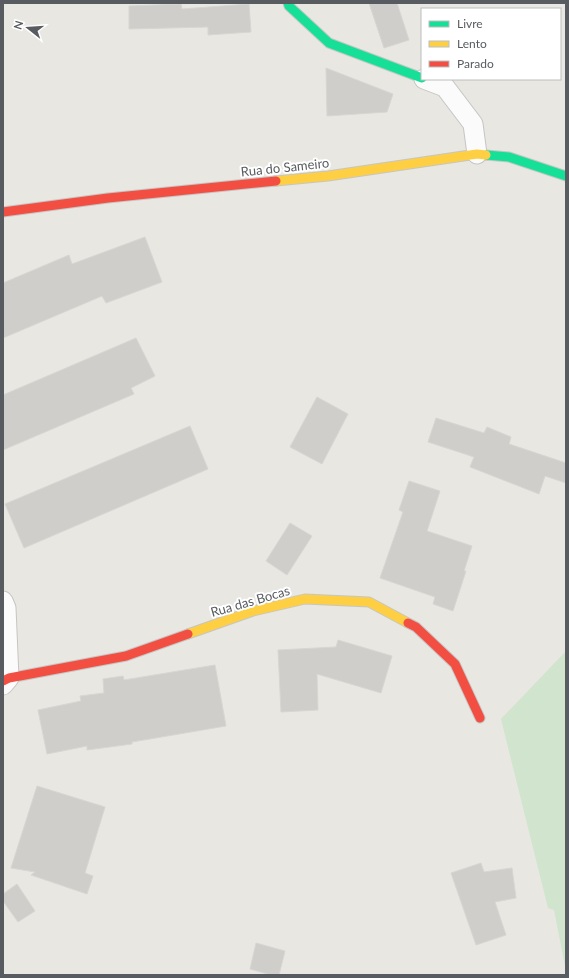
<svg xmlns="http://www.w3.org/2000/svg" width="569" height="978" viewBox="0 0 569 978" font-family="Lato,sans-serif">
	<rect width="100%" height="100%" fill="#e8e7e2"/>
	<!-- green -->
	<path fill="#d0e4ce" d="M 566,651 L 566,971 L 554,910 L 548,908 L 501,719 Z"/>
	<!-- building -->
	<path fill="#cfcecb" stroke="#d7d6d2" d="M 369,3 L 397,3 L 409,40 L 384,48 Z
		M 181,4 L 182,9 L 249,4 L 251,32 L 208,35 L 208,27 L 129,29 L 129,6 Z
		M 326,68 L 393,94 L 387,112 L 327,116 Z
		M 145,237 L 162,282 L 106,303 L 102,296 L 3,338 L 3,283 L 69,255 L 72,264 Z
		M 136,338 L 155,376 L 131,388 L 134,394 L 3,450 L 3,395 Z
		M 317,397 L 348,414 L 322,464 L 290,447 Z
		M 436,418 L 484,433 L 487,427 L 511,437 L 509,444 L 566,463 L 566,483 L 545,476 L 539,494 L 470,467 L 474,457 L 428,442 Z
		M 190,426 L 208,469 L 24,548 L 5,504 Z
		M 409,481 L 440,491 L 427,531 L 472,546 L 464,571 L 466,571 L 453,611 L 433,604 L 435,597 L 380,578 L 403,512 L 399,510 Z
		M 290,523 L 312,536 L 287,575 L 266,561 Z
		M 338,640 L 392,656 L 381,693 L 317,674 L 318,710 L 281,712 L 278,650 L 336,647 Z
		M 215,665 L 226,726 L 132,742 L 132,744 L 87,750 L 87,746 L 47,754 L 38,710 L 81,701 L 80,696 L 104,693 L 103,679 L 123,676 L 124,680 Z
		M 37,786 L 105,807 L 85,873 L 93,876 L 87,894 L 31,875 L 35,872 L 11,868 Z
		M 481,863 L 484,872 L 512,868 L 516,898 L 495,902 L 506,935 L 476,945 L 451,873 Z
		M 17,884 L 35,911 L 18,922 L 3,901 L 3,894 Z
		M 256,943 L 285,951 L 279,975 L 271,975 L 250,969 Z"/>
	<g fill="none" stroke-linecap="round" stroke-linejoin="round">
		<!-- street casing -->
		<g stroke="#c5c5c4" stroke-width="21">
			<path id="street" d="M 424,79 L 445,87 L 473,124 L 477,154
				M 3,601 L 6,608 L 9,678 L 3,685"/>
		</g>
		<!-- fast casing -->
		<g stroke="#c5c6c5" stroke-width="11">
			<path id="fast" d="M 288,3 L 289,6 L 329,43 L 422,78
				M 486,155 L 509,157 L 566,176"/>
		</g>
		<!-- slow casing -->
		<g stroke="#c5c6c5" stroke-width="11">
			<path id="slow" d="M 276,181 L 328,176 L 477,154 L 486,155
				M 188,634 L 253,611 L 305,599 L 369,602 L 408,623"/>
		</g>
		<!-- jam casing -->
		<g stroke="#c5c6c5" stroke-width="11">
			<path id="jam" d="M 3,212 L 108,198 L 276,181
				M 408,623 L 416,627 L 455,664 L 480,718
				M 3,681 L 9,678 L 126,656 L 188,634"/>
		</g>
		<!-- street -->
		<use href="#street" stroke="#fcfbfb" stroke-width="19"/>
		<!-- fast -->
		<use href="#fast" stroke="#16e098" stroke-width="9"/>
		<!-- slow -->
		<use href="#slow" stroke="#ffcf43" stroke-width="9"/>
		<!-- jam -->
		<use href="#jam" stroke="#f24e42" stroke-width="9"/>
	</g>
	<g text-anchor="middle" stroke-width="4" stroke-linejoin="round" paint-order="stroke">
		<!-- street labels -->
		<g font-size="13" fill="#585c60" stroke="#fff">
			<text transform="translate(285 167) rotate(-6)" y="5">Rua do Sameiro</text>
			<text transform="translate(250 601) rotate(-16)" y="5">Rua das Bocas</text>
		</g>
	</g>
	<!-- border -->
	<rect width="569" height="978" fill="none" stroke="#585c60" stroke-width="8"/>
	<!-- legend -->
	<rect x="421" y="8" width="140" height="72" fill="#ffffff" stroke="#bcbebf"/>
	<rect x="429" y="21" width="20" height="6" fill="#16e098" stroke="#bcbebf"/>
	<text x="457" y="28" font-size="12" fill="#585c60">Livre</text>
	<rect x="429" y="41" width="20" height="6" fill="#ffcf43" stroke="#bcbebf"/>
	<text x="457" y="48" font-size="12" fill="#585c60">Lento</text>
	<rect x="429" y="61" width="20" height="6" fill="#f24e42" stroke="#bcbebf"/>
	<text x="457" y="68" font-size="12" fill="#585c60">Parado</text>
	<!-- north arrow -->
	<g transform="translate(28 28) rotate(287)" stroke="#ffffff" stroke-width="3" paint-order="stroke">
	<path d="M0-3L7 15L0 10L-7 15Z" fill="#585c60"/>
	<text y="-6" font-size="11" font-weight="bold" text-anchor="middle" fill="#585c60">N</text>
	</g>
</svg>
